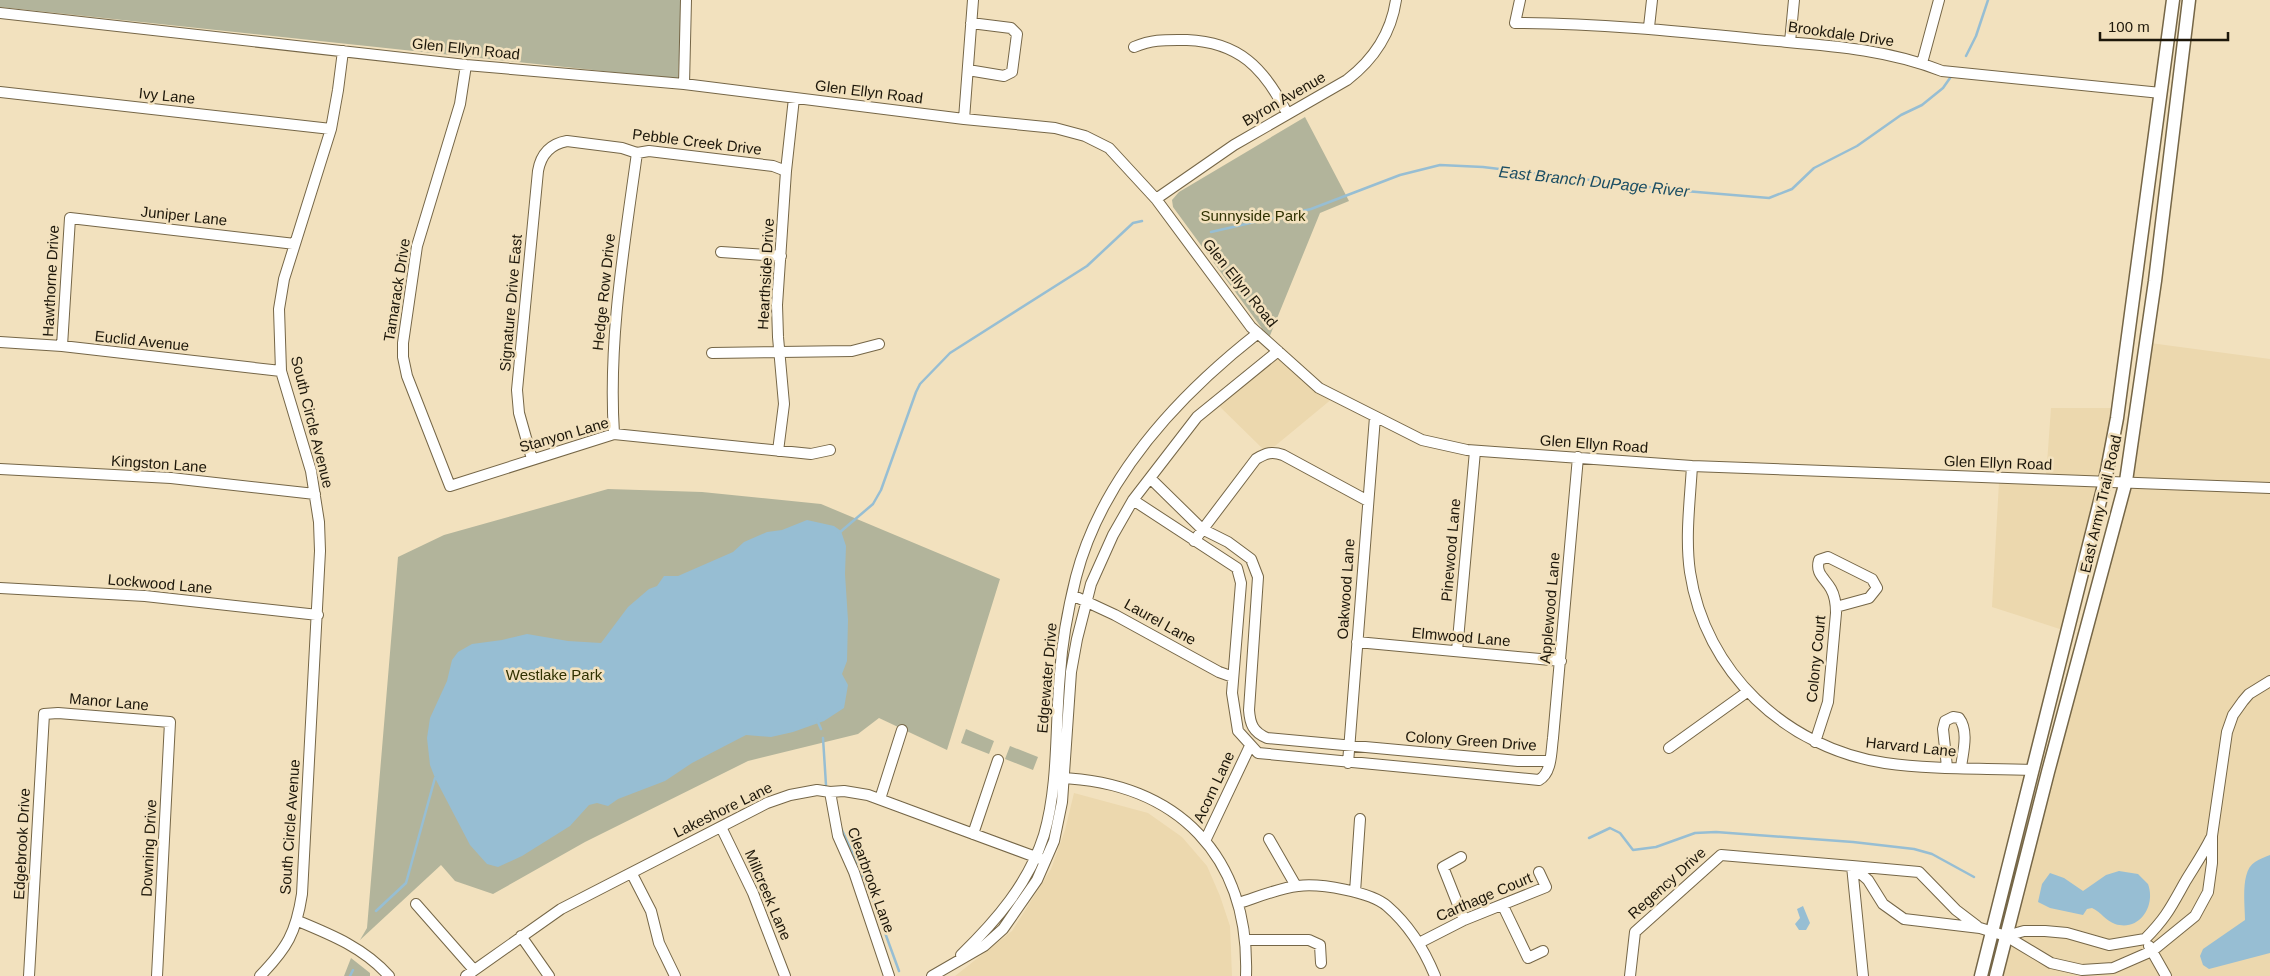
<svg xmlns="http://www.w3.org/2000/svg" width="2270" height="976" viewBox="0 0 2270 976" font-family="Arial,sans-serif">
	<rect width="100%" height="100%" fill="#f2e1be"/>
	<!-- built -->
	<path fill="#ecd8ae" d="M 2150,343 L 2270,359 L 2270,976 L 2002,976 L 2107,561 Z
		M 1277,354 L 1333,398 L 1275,446 L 1263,449 L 1216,403 Z
		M 2051,408 L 2115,408 L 2102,478 L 2046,477 Z
		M 1999,482 L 2100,484 L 2066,631 L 1992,607 Z
		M 1074,793 L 1148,813 L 1182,837 L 1207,866 L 1220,896 L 1230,926 L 1232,976 L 955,976 L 1012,931 L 1051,869 L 1065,830 Z"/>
	<!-- green -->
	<path fill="#b2b49b" d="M 0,0 L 682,0 L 678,79 L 0,7 Z
		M 1305,117 L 1349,201 L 1320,213 L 1269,338 L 1173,207 L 1172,200 L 1179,192 Z
		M 608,489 L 702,492 L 821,504 L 1000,579 L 947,750 L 879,718 L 858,734 L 748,761 L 585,842 L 493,894 L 455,881 L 441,865 L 360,940 L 367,928 L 398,557 L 444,535 Z
		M 966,729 L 994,741 L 989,754 L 961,743 Z
		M 1010,746 L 1038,757 L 1033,770 L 1005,759 Z
		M 351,958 L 370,973 L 370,976 L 344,976 Z"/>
	<!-- water -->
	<path fill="#97bed3" d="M 807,520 L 834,526 L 841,531 L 846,546 L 845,574 L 848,620 L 847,661 L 842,674 L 848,685 L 844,708 L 824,721 L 793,732 L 771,737 L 746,735 L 692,763 L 665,781 L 618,799 L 608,806 L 597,803 L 589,805 L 570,826 L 522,856 L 498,867 L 487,864 L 470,845 L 435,778 L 430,765 L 427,738 L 430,718 L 447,681 L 452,660 L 458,652 L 472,644 L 502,640 L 527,634 L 568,641 L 601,643 L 628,607 L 649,589 L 657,586 L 664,576 L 678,576 L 733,552 L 744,542 L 767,532 L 782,530 Z
		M 2270,855 L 2270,953 L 2209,969 L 2203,965 L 2200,956 L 2203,949 L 2245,920 C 2245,905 2240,871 2255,862 C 2259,859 2265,857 2270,855 Z
		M 2119,871 L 2138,874 L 2148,884 C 2156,905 2140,932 2115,924 C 2106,921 2101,912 2092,908 L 2087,909 L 2083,915 L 2050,908 L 2038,902 L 2042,884 L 2050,873 L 2064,878 L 2083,891 L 2106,875 Z
		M 1803,906 L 1810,923 L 1806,930 L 1799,930 L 1795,924 L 1800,918 L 1797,909 Z"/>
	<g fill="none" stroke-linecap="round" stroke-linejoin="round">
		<!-- stream -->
		<path stroke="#97bed3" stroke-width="2.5" d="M 1966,56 L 1976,36 L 1988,0
			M 1211,232 L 1311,209 L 1400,175 L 1440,165 L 1483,167 L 1673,190 L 1769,198 L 1792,189 L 1814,168 L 1857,146 L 1901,115 L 1922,105 L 1943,88 L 1950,78
			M 839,533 L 873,504 L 881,490 L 916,392 L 920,384 L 950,353 L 1087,266 L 1133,223 L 1142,221
			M 817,720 L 821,729
			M 823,738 L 826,785
			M 841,828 L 869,889 L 899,971
			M 1589,838 L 1610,828 L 1620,833 L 1633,850 L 1656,847 L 1695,833 L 1716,832 L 1853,842 L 1914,849 L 1932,854 L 1974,877
			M 376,911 L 406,883 L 435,778 L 437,777
			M 350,976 L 353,970"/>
		<!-- minor casing -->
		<g stroke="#756647" stroke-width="12">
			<path id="minor" d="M 1520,0 L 1515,23 C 1595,23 1675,31 1755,39 C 1817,45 1882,47 1942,71 L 2161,93
				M 0,13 L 466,65 L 684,84 L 964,119 L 1055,128 L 1085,136 L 1109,148 L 1156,199 L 1251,327 L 1319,388 L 1422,440 L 1467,450 L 1692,466 L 2270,488
				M 1649,27 L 1652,0
				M 1790,42 L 1794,0
				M 1134,47 C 1154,39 1165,40 1187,40 C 1239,42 1264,68 1287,113
				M 1922,63 L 1939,0
				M 466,65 L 460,104 L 417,246 L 403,343 L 403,357 L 407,376 L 450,486 L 614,434 L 811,454 L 830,450
				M 968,70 L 1004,76 L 1012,72 L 1017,34 L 1011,28 L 971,23
				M 684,84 L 686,0
				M 0,92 L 331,129
				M 964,119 L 973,0
				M 1156,199 L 1234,145 L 1347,80 C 1373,60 1391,34 1396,0
				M 721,252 L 781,256
				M 0,342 L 62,346 L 281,371
				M 62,346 L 70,218 L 295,244
				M 712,353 L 852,351 L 879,344
				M 614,434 C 608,340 624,247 637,153
				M 778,451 L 784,404 L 778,337 L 777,305 L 786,171 L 794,98
				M 532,459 L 519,413 L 517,390 L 538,171 C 541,154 550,144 567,141 L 622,148 L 637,153 L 649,151 L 773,166 L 786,171
				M 1692,466 C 1690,501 1685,537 1690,572 C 1705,672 1786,748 1885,763 C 1933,770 1984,768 2033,770
				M 0,469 L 171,478 L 315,494
				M 1150,478 L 1202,529 L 1228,542 L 1251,559 L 1258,577 L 1249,710 C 1250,724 1253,732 1267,738 L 1518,761 L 1550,761
				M 1133,500 L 1237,568 L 1241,583 L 1232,693 L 1238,731 L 1258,753 L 1539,780 C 1552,773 1551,752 1553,738 L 1578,457
				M 1194,541 L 1256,459 C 1266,453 1272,451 1283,455 L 1368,501
				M 0,588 L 145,596 L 318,615
				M 1072,595 L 1115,615 L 1219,672 L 1233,677
				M 1357,642 L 1561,661
				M 1457,651 L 1475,451
				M 1815,742 L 1828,702 L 1836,613 C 1836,605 1835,596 1831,589 C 1825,578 1815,574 1819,560 L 1828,557 L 1872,579 L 1877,588 L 1869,598 L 1836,607
				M 1669,748 L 1747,692
				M 1348,763 L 1375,417
				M 1947,767 L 1943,729 L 1945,721 L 1953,717 L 1959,718 C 1969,731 1963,752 1961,767
				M 1059,778 C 1178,782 1250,857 1246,976
				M 830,792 L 838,836 L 854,872 L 889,976
				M 880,799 L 902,730
				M 721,827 L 753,893 L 785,976
				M 973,834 L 998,760
				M 1269,839 L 1296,886
				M 1205,841 L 1250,746
				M 1461,857 L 1443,867 L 1464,920
				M 1852,866 L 1868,880 L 1883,904 L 1904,919 L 1980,928 L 2006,936 L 2051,963 L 2082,970 L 2113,968 L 2152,951 L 2195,916 L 2208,892 L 2212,863 L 2212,836 L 2227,732 L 2233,715 L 2243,701 L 2249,694 L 2270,681
				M 1852,866 L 1919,872 L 1956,910 L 1977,926
				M 632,874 L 651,911 L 659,943 L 675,976
				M 1355,892 L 1360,819
				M 1239,903 C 1258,897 1279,888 1298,886 C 1320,883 1371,892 1387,906 C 1409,925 1424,949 1435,976
				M 416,904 L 474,970
				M 1503,906 L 1528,958 L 1543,951
				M 298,921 C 332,935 364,948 389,976
				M 521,936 L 549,976
				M 2006,936 L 2024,931 L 2045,931 L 2067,933 L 2109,945 L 2145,939
				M 2145,939 C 2166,918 2171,907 2185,882 C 2194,867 2203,854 2211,838
				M 1246,940 L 1309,940 L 1320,945 L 1321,963
				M 1419,943 L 1464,920 L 1546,887 L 1539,872
				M 2149,946 L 2166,976
				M 961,955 C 996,921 1029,883 1044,835 C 1059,783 1055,727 1060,674 C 1062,641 1068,609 1076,577 C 1102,477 1179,395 1258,333
				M 29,976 L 44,714 L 58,713 L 170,722 L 157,976
				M 260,976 C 287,948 296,933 302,894 L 320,551 L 319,522 L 311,471 L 281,371 L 279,309 L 284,279 L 331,129 L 338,90 L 343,51
				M 466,976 L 561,909 L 767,803 L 790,795 L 817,790 L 830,792 L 844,791 L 868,795 L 1041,859
				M 932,976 L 984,946 L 1003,929 L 1037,880 L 1054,841 L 1062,802 L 1071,672 L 1077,639 L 1091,584 L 1113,535 L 1133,500 L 1197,417 L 1278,351
				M 1630,976 L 1635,932 L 1721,855 L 1852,866 L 1863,976"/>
		</g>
		<!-- major casing -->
		<g stroke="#756647" stroke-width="15">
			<path id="major" d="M 1981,976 L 2105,481 L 2117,418 L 2173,0
				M 1996,976 L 2048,772 L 2126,481 L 2155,281 L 2189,0"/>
		</g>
		<!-- minor -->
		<use href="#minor" stroke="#fff" stroke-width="10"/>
		<!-- major -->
		<use href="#major" stroke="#fff" stroke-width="12"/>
	</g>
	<g text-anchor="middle" stroke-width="5" stroke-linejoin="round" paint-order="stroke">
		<!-- street labels -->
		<g font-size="15" fill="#1d170a" stroke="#f2e1be">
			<text transform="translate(1841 34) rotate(8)" y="5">Brookdale Drive</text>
			<text transform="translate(466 49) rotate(6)" y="5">Glen Ellyn Road</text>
			<text transform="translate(869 92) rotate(7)" y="5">Glen Ellyn Road</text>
			<text transform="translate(167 96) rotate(6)" y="5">Ivy Lane</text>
			<text transform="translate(1284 99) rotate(-30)" y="5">Byron Avenue</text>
			<text transform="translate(697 142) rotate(7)" y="5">Pebble Creek Drive</text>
			<text transform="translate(184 216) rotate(6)" y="5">Juniper Lane</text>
			<text transform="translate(766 274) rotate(-87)" y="5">Hearthside Drive</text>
			<text transform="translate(51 281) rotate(-87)" y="5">Hawthorne Drive</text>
			<text transform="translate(1240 283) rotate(51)" y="5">Glen Ellyn Road</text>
			<text transform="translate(397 290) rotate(-81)" y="5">Tamarack Drive</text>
			<text transform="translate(604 292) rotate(-84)" y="5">Hedge Row Drive</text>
			<text transform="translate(511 303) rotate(-85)" y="5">Signature Drive East</text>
			<text transform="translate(142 341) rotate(6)" y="5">Euclid Avenue</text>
			<text transform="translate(312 422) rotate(76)" y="5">South Circle Avenue</text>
			<text transform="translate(564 435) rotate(-16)" y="5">Stanyon Lane</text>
			<text transform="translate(1594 444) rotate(4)" y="5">Glen Ellyn Road</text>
			<text transform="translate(1998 463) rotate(2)" y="5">Glen Ellyn Road</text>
			<text transform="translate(159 464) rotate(4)" y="5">Kingston Lane</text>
			<text transform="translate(2101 504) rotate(-77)" y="5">East Army Trail Road</text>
			<text transform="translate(1451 550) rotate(-85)" y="5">Pinewood Lane</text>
			<text transform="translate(160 584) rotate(5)" y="5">Lockwood Lane</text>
			<text transform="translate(1346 589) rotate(-86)" y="5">Oakwood Lane</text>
			<text transform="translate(1550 608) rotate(-85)" y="5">Applewood Lane</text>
			<text transform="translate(1160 622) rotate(29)" y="5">Laurel Lane</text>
			<text transform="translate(1461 637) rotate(5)" y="5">Elmwood Lane</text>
			<text transform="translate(1816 659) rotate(-84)" y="5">Colony Court</text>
			<text transform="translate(1047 678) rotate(-85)" y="5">Edgewater Drive</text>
			<text transform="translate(109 702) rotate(5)" y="5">Manor Lane</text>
			<text transform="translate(1471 741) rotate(4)" y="5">Colony Green Drive</text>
			<text transform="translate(1911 747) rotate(6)" y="5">Harvard Lane</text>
			<text transform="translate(1214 787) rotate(-65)" y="5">Acorn Lane</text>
			<text transform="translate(723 810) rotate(-26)" y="5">Lakeshore Lane</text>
			<text transform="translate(290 827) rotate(-86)" y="5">South Circle Avenue</text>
			<text transform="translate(22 844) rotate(-87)" y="5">Edgebrook Drive</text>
			<text transform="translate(149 848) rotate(-87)" y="5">Downing Drive</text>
			<text transform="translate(871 880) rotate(70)" y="5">Clearbrook Lane</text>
			<text transform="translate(1667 883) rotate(-42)" y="5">Regency Drive</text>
			<text transform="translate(768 895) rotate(67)" y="5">Millcreek Lane</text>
			<text transform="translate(1484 897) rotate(-23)" y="5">Carthage Court</text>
		</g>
		<!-- park labels -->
		<g font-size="15" fill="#303101" stroke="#f2e1be">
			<text x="1253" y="221">Sunnyside Park</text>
			<text x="554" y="680">Westlake Park</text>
		</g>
		<!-- water labels -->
		<g font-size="16" font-style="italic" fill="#1a4d63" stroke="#f2e1be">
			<text transform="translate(1594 181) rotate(6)" y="6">East Branch DuPage River</text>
		</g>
	</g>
	<!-- scale -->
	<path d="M2100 32v8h128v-8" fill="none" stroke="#1d170a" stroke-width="2.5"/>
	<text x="2108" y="32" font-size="15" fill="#1d170a" stroke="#f2e1be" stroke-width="4" paint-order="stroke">100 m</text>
</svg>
